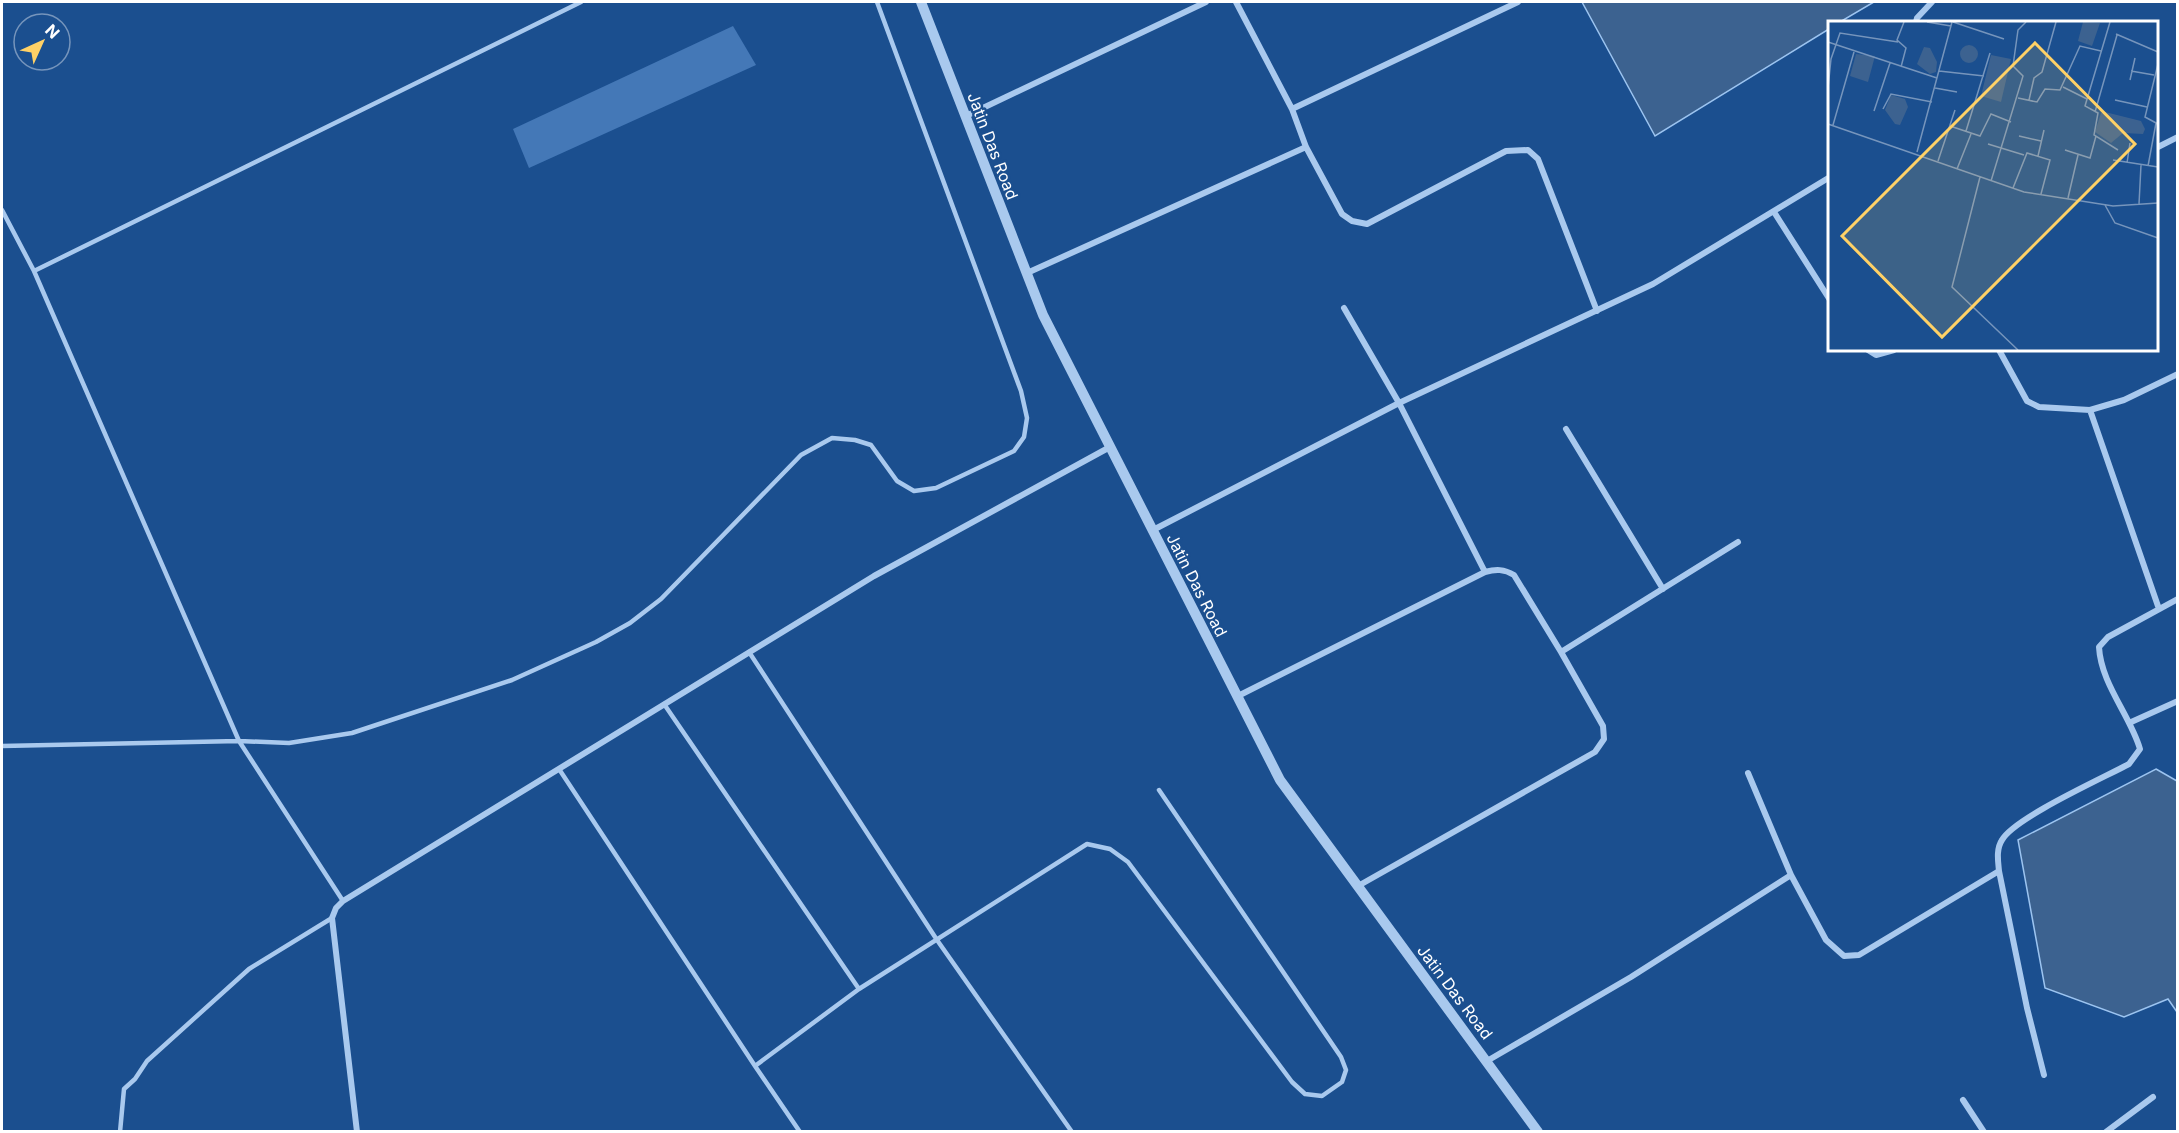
<svg xmlns="http://www.w3.org/2000/svg" width="2179" height="1133" viewBox="0 0 2179 1133" font-family="Inter,sans-serif">
	<rect width="100%" height="100%" fill="#1b4f8f"/>
	<!-- water -->
	<path fill="#3c6290" stroke="#9cc4f0" stroke-width="1.5" d="M 1582,2 L 1874,2 L 1840,22 L 1830,22 L 1829,29 L 1655,136 Z
		M 2156,769 L 2177,781 L 2177,1012 L 2168,999 L 2124,1017 L 2045,988 L 2018,840 Z"/>
	<!-- building -->
	<path fill="#4478b7" d="M 733,26 L 756,65 L 529,168 L 513,129 Z"/>
	<g fill="none" stroke-linecap="round" stroke-linejoin="round">
		<!-- service -->
		<path stroke="#a9c9ee" stroke-width="4.5" d="M 2,210 L 34,271 L 239,741 L 343,901
			M 34,271 L 581,2
			M 749,652 L 937,940 L 1072,1132
			M 664,704 L 859,989
			M 2,746 L 239,741 L 289,743 L 352,733 L 512,680 L 596,642 L 630,623 L 661,599 L 801,455 L 832,438 L 855,440 L 871,445 L 897,481 L 914,491 L 936,488 L 1014,451 L 1024,437 L 1027,418 L 1021,391 L 877,2
			M 559,769 L 755,1066 L 800,1132
			M 755,1066 L 859,989 L 1087,844 L 1110,849 L 1128,862 L 1292,1082 L 1305,1094 L 1322,1096 L 1342,1082 L 1346,1070 L 1341,1057 L 1159,790
			M 120,1132 L 124,1089 L 135,1079 L 147,1061 L 249,969 L 332,918"/>
		<!-- minor -->
		<path stroke="#a9c9ee" stroke-width="6" d="M 1236,2 L 1292,109 L 1306,147 L 1342,214 L 1352,221 L 1367,224 L 1506,151 L 1528,150 L 1538,159 L 1597,311
			M 1916,22 L 1917,18 L 1932,2
			M 1292,109 L 1518,2
			M 966,116 L 1206,2
			M 2156,148 L 2178,137
			M 1774,212 L 1830,300
			M 1027,273 L 1306,147
			M 1344,308 L 1399,403 L 1485,572
			M 1868,350 L 1876,355 L 1894,350
			M 1999,350 L 2027,401 L 2039,407 L 2090,410 L 2124,400 L 2178,374
			M 2090,410 L 2159,609
			M 1566,429 L 1663,589
			M 1153,530 L 1399,403 L 1653,284 L 1830,177
			M 1561,652 L 1738,542
			M 1238,696 L 1485,572 C 1496,569 1504,569 1514,575 L 1561,652 L 1603,726 L 1604,739 L 1595,752 L 1358,886
			M 2129,723 L 2178,701
			M 1748,773 L 1791,875 L 1826,940 L 1844,956 L 1859,955 L 1999,871
			M 1487,1061 L 1631,977 L 1791,875
			M 2044,1075 L 2027,1008 L 1999,871 C 1998,861 1996,849 2002,840 C 2014,818 2103,778 2129,764 L 2140,749 C 2130,715 2101,684 2099,647 L 2108,637 L 2178,599
			M 1963,1100 L 1984,1132
			M 357,1132 L 332,918 L 336,908 L 343,901 L 874,576 L 1110,447
			M 2106,1132 L 2153,1097"/>
		<!-- tertiary -->
		<path stroke="#a9c9ee" stroke-width="10" d="M 921,2 L 1043,315 L 1280,780 L 1538,1132"/>
	</g>
	<g text-anchor="middle" stroke-width="5" stroke-linejoin="round" paint-order="stroke">
		<!-- street labels -->
		<g font-size="16" fill="#fff" stroke="#1b4f8f">
			<text transform="translate(993 146) rotate(69)" y="6">Jatin Das Road</text>
			<text transform="translate(1197 585) rotate(63)" y="6">Jatin Das Road</text>
			<text transform="translate(1455 992) rotate(53)" y="6">Jatin Das Road</text>
		</g>
	</g>
	<!-- overview -->
	<g transform="translate(1828 21)">
		<rect width="330" height="330" fill="#1b4f8f"/>
		<path d="M 255,1 L 272,2 L 264,25 L 250,20 ZM132 33a9 9 0 1 1 18 0a9 9 0 1 1-18 0ZM 96,26 L 102,27 L 109,41 L 108,51 L 102,53 L 89,43 ZM 28,33 L 47,35 L 40,61 L 22,55 ZM 163,34 L 183,38 L 173,81 L 153,75 ZM 63,74 L 77,78 L 80,86 L 72,104 L 67,103 L 57,89 ZM 277,91 L 313,100 L 317,108 L 315,113 L 295,112 L 283,122 L 267,111 L 273,92 Z" fill="#3c6290"/>
		<path fill="none" stroke="#7695bc" stroke-width="1.5" d="M 99,1 L 123,5M 125,1 L 176,18M 282,1 L 257,85 L 270,92 L 266,114 L 290,129M 288,13 L 330,31M 0,21 L 109,57M 330,43 L 317,96 L 330,103M 73,46 L 78,27 L 69,19 L 76,1M 111,50 L 156,55M 303,50 L 326,54M 302,59 L 307,37M 235,66 L 259,78M 0,67 L 3,38 L 12,12 L 70,21M 107,67 L 129,71M 190,77 L 209,81 L 217,68 L 232,69 L 252,25 L 273,30M 201,79 L 206,57 L 214,51 L 228,1M 287,79 L 319,86M 55,88 L 63,73 L 104,81M 46,90 L 62,42M 267,91 L 289,14M 0,103 L 196,171 L 285,185 L 330,182M 5,104 L 26,31M 122,105 L 152,115 L 163,93 L 183,101M 138,110 L 162,32M 191,115 L 213,120M 160,123 L 196,134M 237,129 L 262,137 L 268,115M 89,131 L 124,1M 210,135 L 216,109M 285,139 L 330,146M 110,140 L 127,89M 299,142 L 302,122M 320,145 L 328,102M 129,148 L 143,113M 152,156 L 124,266 L 190,329M 163,160 L 195,55 L 185,45 L 190,9 L 198,1M 185,167 L 199,132 L 222,139 L 213,173M 240,177 L 250,134M 311,183 L 313,144M 277,184 L 287,202 L 330,217"/>
		<path fill="#ffd166" fill-opacity="0.15" stroke="#ffd166" stroke-width="3" d="M 207,22 L 307,123 L 114,316 L 14,215 Z"/>
		<rect width="330" height="330" fill="none" stroke="#fff" stroke-width="3"/>
	</g>
	<!-- border -->
	<rect width="2179" height="1133" fill="none" stroke="#ffffff" stroke-width="6"/>
	<!-- north arrow -->
	<g transform="translate(42 42) rotate(45)"><circle r="28" fill="#1b4f8f" stroke="#7695bc" stroke-width="1.5"/>
	<path d="M0-4.5L10 22L0 15L-10 22Z" fill="#ffd166"/>
	<text y="-9" font-size="16" font-weight="bold" text-anchor="middle" fill="#ffffff">N</text>
	</g>
</svg>
